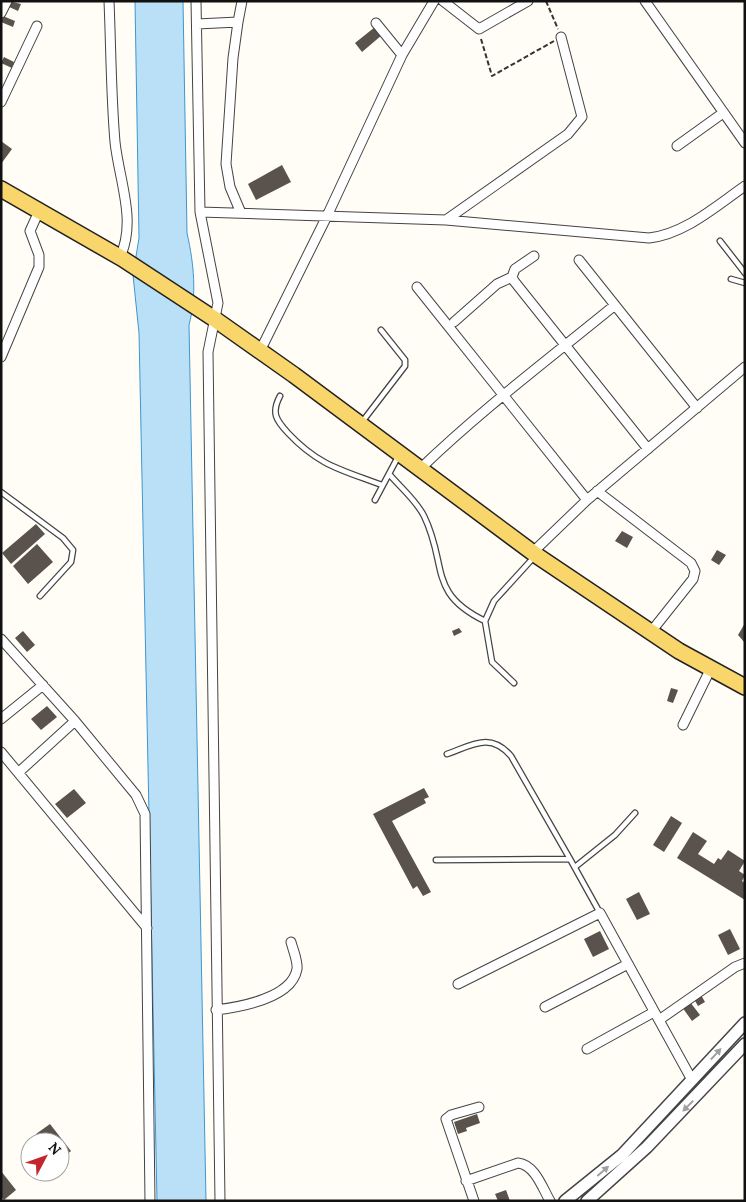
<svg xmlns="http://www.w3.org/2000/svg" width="746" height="1202" viewBox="0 0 746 1202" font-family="Lora,serif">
	<rect width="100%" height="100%" fill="#fffdf5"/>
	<!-- water -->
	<path fill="#b9e0f7" stroke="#3f96cf" d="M 135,1 L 183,1 L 187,233 C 194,264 197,295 189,325 L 206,1201 L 157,1201 L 139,333 L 133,275 L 139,238 Z"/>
	<!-- building -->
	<path fill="#5a524d" d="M 8,1 L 21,4 L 18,11 L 7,6 Z
		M 3,16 L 15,21 L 13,27 L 1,22 Z
		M 375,27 L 382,35 L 362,52 L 355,43 Z
		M 4,57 L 14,62 L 12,68 L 1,63 Z
		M 1,141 L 12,149 L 1,164 Z
		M 282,165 L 291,182 L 256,200 L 248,184 Z
		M 36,524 L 45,534 L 11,564 L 2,553 Z
		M 622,531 L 633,537 L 627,548 L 615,541 Z
		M 37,544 L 53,562 L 28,584 L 13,566 Z
		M 717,550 L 726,555 L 719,565 L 711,560 Z
		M 745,623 L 745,643 L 738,635 Z
		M 459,628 L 462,632 L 454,636 L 452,631 Z
		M 23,631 L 35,645 L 27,652 L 15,638 Z
		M 671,688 L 678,690 L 673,703 L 667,701 Z
		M 47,706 L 57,717 L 41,730 L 31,719 Z
		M 424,788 L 429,797 L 424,799 L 426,803 L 392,821 L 431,892 L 423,896 L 417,886 L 413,889 L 373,814 Z
		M 74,789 L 86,803 L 67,818 L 55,804 Z
		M 671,816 L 682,823 L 664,852 L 653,845 Z
		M 693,832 L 707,841 L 698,854 L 714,864 L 718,858 L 721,860 L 728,850 L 745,861 L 739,871 L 745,875 L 742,881 L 745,883 L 745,900 L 677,858 Z
		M 639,892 L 650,914 L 637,920 L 626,899 Z
		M 730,929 L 740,949 L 728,955 L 718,935 Z
		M 600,931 L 609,949 L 593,957 L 584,939 Z
		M 701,995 L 705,1002 L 698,1006 L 694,999 Z
		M 690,1002 L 700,1015 L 692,1021 L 682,1007 Z
		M 477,1114 L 480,1123 L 466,1128 L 467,1131 L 458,1134 L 454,1122 Z
		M 50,1124 L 71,1151 L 60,1160 L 60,1142 L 42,1142 L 36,1134 Z
		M 1,1171 L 16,1190 L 4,1200 L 1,1197 Z
		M 506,1190 L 510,1201 L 498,1201 L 495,1194 Z"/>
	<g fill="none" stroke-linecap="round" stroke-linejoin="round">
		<!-- service casing -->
		<g stroke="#444" stroke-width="7">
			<path id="service" d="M 720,241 L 745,273
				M 731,279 L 745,283
				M 280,396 C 271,413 276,420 288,433 C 319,466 342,470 382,485
				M 362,422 L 405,366 L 405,360 L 381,330
				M 390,475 C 401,488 416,500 424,516 C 448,565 427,593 485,621
				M 1,492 L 63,538 L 73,550 L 71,562 L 40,596
				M 375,500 L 399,455
				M 514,683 L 492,662 L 485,621 L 494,601 L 535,556
				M 447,754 C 473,745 490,732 511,756 L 570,859
				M 436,860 L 570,859 L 600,913
				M 575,867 L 615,835 L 635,813"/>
		</g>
		<!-- minor casing -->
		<g stroke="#444" stroke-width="11">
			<path id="minor" d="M 109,1 C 111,48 111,95 115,142 C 119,180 137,221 120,257
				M 196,1 L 200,212 L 218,303 L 208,352 L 220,1201
				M 443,1 L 479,29 L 528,1
				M 645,1 L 745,143
				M 1,13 L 7,1
				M 238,22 L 233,58 L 226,164 L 230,187 L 241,213
				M 376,23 L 402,55
				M 197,24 L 238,22 L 242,1
				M 1,102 L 37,26
				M 677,146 L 723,113
				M 200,212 L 446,220 L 649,238 C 685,234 716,206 745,186
				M 446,220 L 568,134 L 582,117 L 561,37
				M 534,256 L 515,269 L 512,277 L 514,281 L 648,449
				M 579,260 L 697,408
				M 417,287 L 587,500
				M 454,322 L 497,284 L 512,277
				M 260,351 L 327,216 L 402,55 L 434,1
				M 1,357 L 39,267 L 39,255 L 30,231 L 39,211
				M 420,469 C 481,410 549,359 615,305
				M 597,491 L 691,563 L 695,571 L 693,579 L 650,633
				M 533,552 L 587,500 L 745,367
				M 1,639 L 75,721 L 136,795 L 145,814 L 150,1201
				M 1,719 L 43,685
				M 683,725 L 711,668
				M 1,752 L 147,928
				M 19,772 L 75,721
				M 458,984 L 600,913 L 692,1080
				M 545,1007 L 628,964
				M 216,1010 C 240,1007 292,998 297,969 C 298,961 293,950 291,942
				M 659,1020 L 735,967 L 745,963
				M 587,1049 L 654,1012
				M 466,1181 L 518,1163 C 535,1165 542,1187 550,1201
				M 474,1201 L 446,1119 L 451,1115 L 479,1107"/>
		</g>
		<!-- tertiary casing -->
		<g stroke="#444" stroke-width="14">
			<path id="tertiary" d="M 565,1201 L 622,1155 L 745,1023
				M 587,1201 L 647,1147 L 745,1044"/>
		</g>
		<!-- primary casing -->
		<g stroke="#222" stroke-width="18">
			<path id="primary" d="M 1,189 L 123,259 L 216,320 L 294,375 L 536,555 L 679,651 L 745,687"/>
		</g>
		<!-- path -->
		<path stroke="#333" stroke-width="2" stroke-dasharray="5 2.5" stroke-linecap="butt" d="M 546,1 L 558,29
			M 481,39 L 492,76 L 554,41"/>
		<!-- service -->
		<use href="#service" stroke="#fff" stroke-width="4.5"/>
		<!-- minor -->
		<use href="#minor" stroke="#fff" stroke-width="9"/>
		<!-- tertiary -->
		<use href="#tertiary" stroke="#fff" stroke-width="11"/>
		<!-- primary -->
		<use href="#primary" stroke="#f9d66b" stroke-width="15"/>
	</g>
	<!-- one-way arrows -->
	<defs><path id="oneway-solid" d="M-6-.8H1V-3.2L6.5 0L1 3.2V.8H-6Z" transform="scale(1.25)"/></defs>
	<g fill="#a0a0a0">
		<use href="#oneway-solid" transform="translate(716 1054) rotate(-47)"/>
		<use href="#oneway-solid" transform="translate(688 1106) rotate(134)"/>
		<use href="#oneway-solid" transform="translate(603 1171) rotate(-41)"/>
	</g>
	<!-- border -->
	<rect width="746" height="1202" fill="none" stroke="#111111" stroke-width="5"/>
	<!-- north arrow -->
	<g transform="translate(45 1157) rotate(49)"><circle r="24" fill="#ffffff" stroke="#a0a0a0"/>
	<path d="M0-4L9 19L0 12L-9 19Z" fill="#c4262e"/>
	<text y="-8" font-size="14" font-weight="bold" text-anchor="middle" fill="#111111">N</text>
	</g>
</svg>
